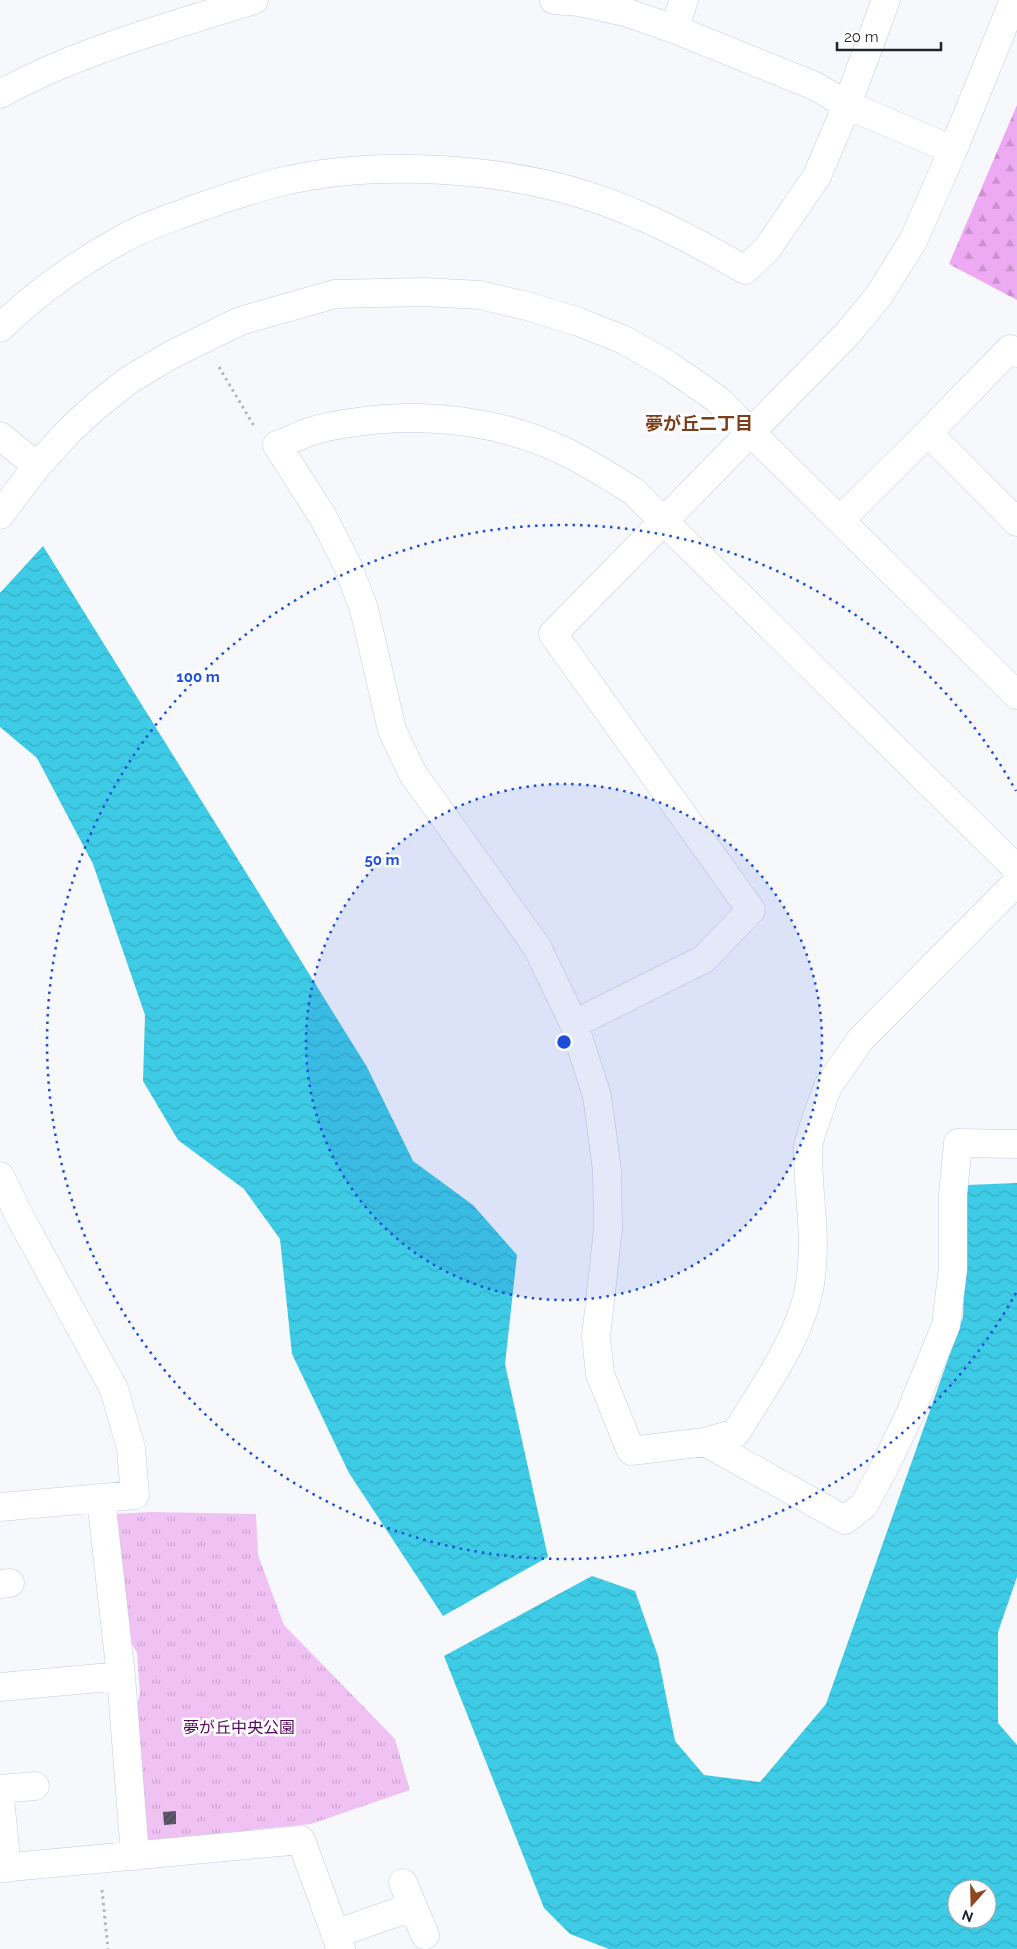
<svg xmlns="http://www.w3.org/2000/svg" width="1017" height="1949" viewBox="0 0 1017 1949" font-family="Raleway,'Noto Sans JP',sans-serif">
	<defs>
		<pattern id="forest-firs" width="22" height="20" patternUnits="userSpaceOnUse" patternTransform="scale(1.25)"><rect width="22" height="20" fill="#eda9f1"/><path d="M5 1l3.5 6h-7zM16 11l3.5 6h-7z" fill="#cb91cf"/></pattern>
		<pattern id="park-tufts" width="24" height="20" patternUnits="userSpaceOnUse" patternTransform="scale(1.25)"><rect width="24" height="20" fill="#f0c1f3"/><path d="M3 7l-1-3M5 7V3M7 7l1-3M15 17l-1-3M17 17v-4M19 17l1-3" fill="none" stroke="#cea6d0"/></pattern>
		<pattern id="water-waves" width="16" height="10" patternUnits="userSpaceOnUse" patternTransform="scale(1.25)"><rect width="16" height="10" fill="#3dcbe6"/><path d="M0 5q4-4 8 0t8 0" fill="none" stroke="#35aec5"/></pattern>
		<pattern id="building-hatch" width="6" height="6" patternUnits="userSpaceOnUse" patternTransform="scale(1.25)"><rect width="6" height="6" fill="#534f61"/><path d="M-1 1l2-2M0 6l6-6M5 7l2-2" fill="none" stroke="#686574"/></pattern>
	</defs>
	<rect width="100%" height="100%" fill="#f6f8fc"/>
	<!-- forest -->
	<path fill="url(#forest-firs)" d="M 1017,105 L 1017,300 L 949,264 Z"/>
	<!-- park -->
	<path fill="url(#park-tufts)" d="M 150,1512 L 256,1514 L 258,1555 L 284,1625 L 395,1739 L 410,1790 L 311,1824 L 148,1840 L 134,1720 L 140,1693 L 137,1653 L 124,1629 L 116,1514 Z"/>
	<!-- water -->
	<path fill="url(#water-waves)" fill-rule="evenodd" d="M 43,546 L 367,1067 L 413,1161 L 473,1205 L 517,1255 L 505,1364 L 548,1557 L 443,1616 L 349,1473 L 292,1354 L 280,1239 L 244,1189 L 178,1140 L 143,1081 L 145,1015 L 93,864 L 37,758 L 0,727 L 0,593 Z
		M 1017,1183 L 1017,1577 L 998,1632 L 998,1723 L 1017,1745 L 1017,1949 L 609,1949 L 570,1934 L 544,1908 L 444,1656 L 592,1576 L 635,1591 L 658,1656 L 675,1741 L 704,1775 L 760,1782 L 826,1704 L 963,1317 L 967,1185 ZM 957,1889 L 987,1889 L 987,1919 L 957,1919 Z"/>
	<!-- building -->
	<path fill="url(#building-hatch)" d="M 176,1811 L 176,1824 L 164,1825 L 163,1812 Z"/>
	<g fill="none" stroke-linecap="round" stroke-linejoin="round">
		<!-- street casing -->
		<g stroke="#c4cbe0" stroke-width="29">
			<path id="street" d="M 554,0 L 579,2 L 625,12 L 674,29 L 815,86 L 847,105 L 953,150
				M 674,29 L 684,0
				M 0,94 C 78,51 169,27 254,0
				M 0,328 C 36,293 80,262 124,238 C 145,226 169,219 192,210 C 220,200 250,189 280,182 C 363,162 466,166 549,185 C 619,201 683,234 745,270 L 767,249 L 817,176 L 847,105 L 886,0
				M 928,433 L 1017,522
				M 0,436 L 37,466
				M 841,519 L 928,433 L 1010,349 L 1017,353
				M 1017,869 L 633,491 C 612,478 590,464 568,453 C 503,421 428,412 357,422 C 341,424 324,427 309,432 C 298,436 288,441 277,445 L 323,517 L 348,566 L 364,609 L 392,730 L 413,774 L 537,947 L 574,1024 L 597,1096 L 607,1170 L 608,1229 L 596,1337 L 600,1374 L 631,1451 L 705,1442 L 736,1433 C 765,1385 805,1332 811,1276 C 817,1233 807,1189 808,1146 L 812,1131 L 828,1086 L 861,1039 L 1017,882
				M 574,1024 L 704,959 L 751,910 L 553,634 L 752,431
				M 0,1176 L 21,1219 L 114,1389 L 131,1448 L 135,1495 L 0,1507
				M 705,1442 L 845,1520 L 864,1505 L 885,1466 L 909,1416 L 946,1325 L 953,1268 L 953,1194 L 958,1143 L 1017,1144
				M 101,1499 L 121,1676 L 135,1856
				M 0,1584 L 10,1583
				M 0,1687 L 121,1676
				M 0,1789 L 35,1786
				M 0,1799 L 7,1868
				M 0,1868 L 301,1840 L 341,1949
				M 403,1883 L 425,1935
				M 335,1934 L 412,1907"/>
		</g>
		<!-- secondary casing -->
		<g stroke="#c4cbe0" stroke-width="29">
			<path id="secondary" d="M 752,431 L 848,333 L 878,297 L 913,241 L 953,150 L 1014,0
				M 0,515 L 37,466 L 70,430 L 96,406 L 129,380 L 171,355 L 240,321 L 335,294 L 424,292 L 480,295 L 527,306 L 579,322 L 624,340 L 668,365 L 717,399 L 1017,695"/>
		</g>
		<!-- path -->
		<path stroke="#b3b5ba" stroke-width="3" stroke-dasharray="2.5 4" stroke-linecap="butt" d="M 219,367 L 254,426
			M 102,1890 L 108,1949"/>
		<!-- street -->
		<use href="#street" stroke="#fff" stroke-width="28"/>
		<!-- secondary -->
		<use href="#secondary" stroke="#fff" stroke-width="28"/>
	</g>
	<!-- distance rings -->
	<circle cx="564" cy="1042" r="258" fill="#1d4ed8" fill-opacity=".12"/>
	<g fill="none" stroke="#1d4ed8" stroke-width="2.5" stroke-dasharray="2.5 5">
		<circle cx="564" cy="1042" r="258"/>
		<path d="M1016 1293A517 517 0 1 1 1016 791"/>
	</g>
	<g text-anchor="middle" stroke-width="5" stroke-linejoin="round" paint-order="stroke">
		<!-- park labels -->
		<g font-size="16" fill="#580360" stroke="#fff">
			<text x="239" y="1733">夢が丘中央公園</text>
		</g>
		<!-- neighbourhood labels -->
		<g font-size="18" font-weight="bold" fill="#7c3d19" stroke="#fff">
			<text x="699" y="430">夢が丘二丁目</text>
		</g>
	</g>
	<circle cx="564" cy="1042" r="8" fill="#1d4ed8" stroke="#fff" stroke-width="2.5"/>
	<g font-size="15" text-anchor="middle" font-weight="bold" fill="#1d4ed8" stroke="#fff" stroke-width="5" stroke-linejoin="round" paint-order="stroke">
		<text x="198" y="682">100 m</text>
		<text x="382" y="865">50 m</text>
	</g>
	<!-- north arrow -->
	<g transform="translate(972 1904) rotate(200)"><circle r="24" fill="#ffffff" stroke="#a6a7aa"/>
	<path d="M0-4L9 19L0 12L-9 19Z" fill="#8e4821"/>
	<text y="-8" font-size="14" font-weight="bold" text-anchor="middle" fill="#21242b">N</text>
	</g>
	<!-- scale -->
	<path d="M837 42v8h104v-8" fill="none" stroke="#21242b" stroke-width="2.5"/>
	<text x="844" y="42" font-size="15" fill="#21242b" stroke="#ffffff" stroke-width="4" paint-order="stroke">20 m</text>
</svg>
